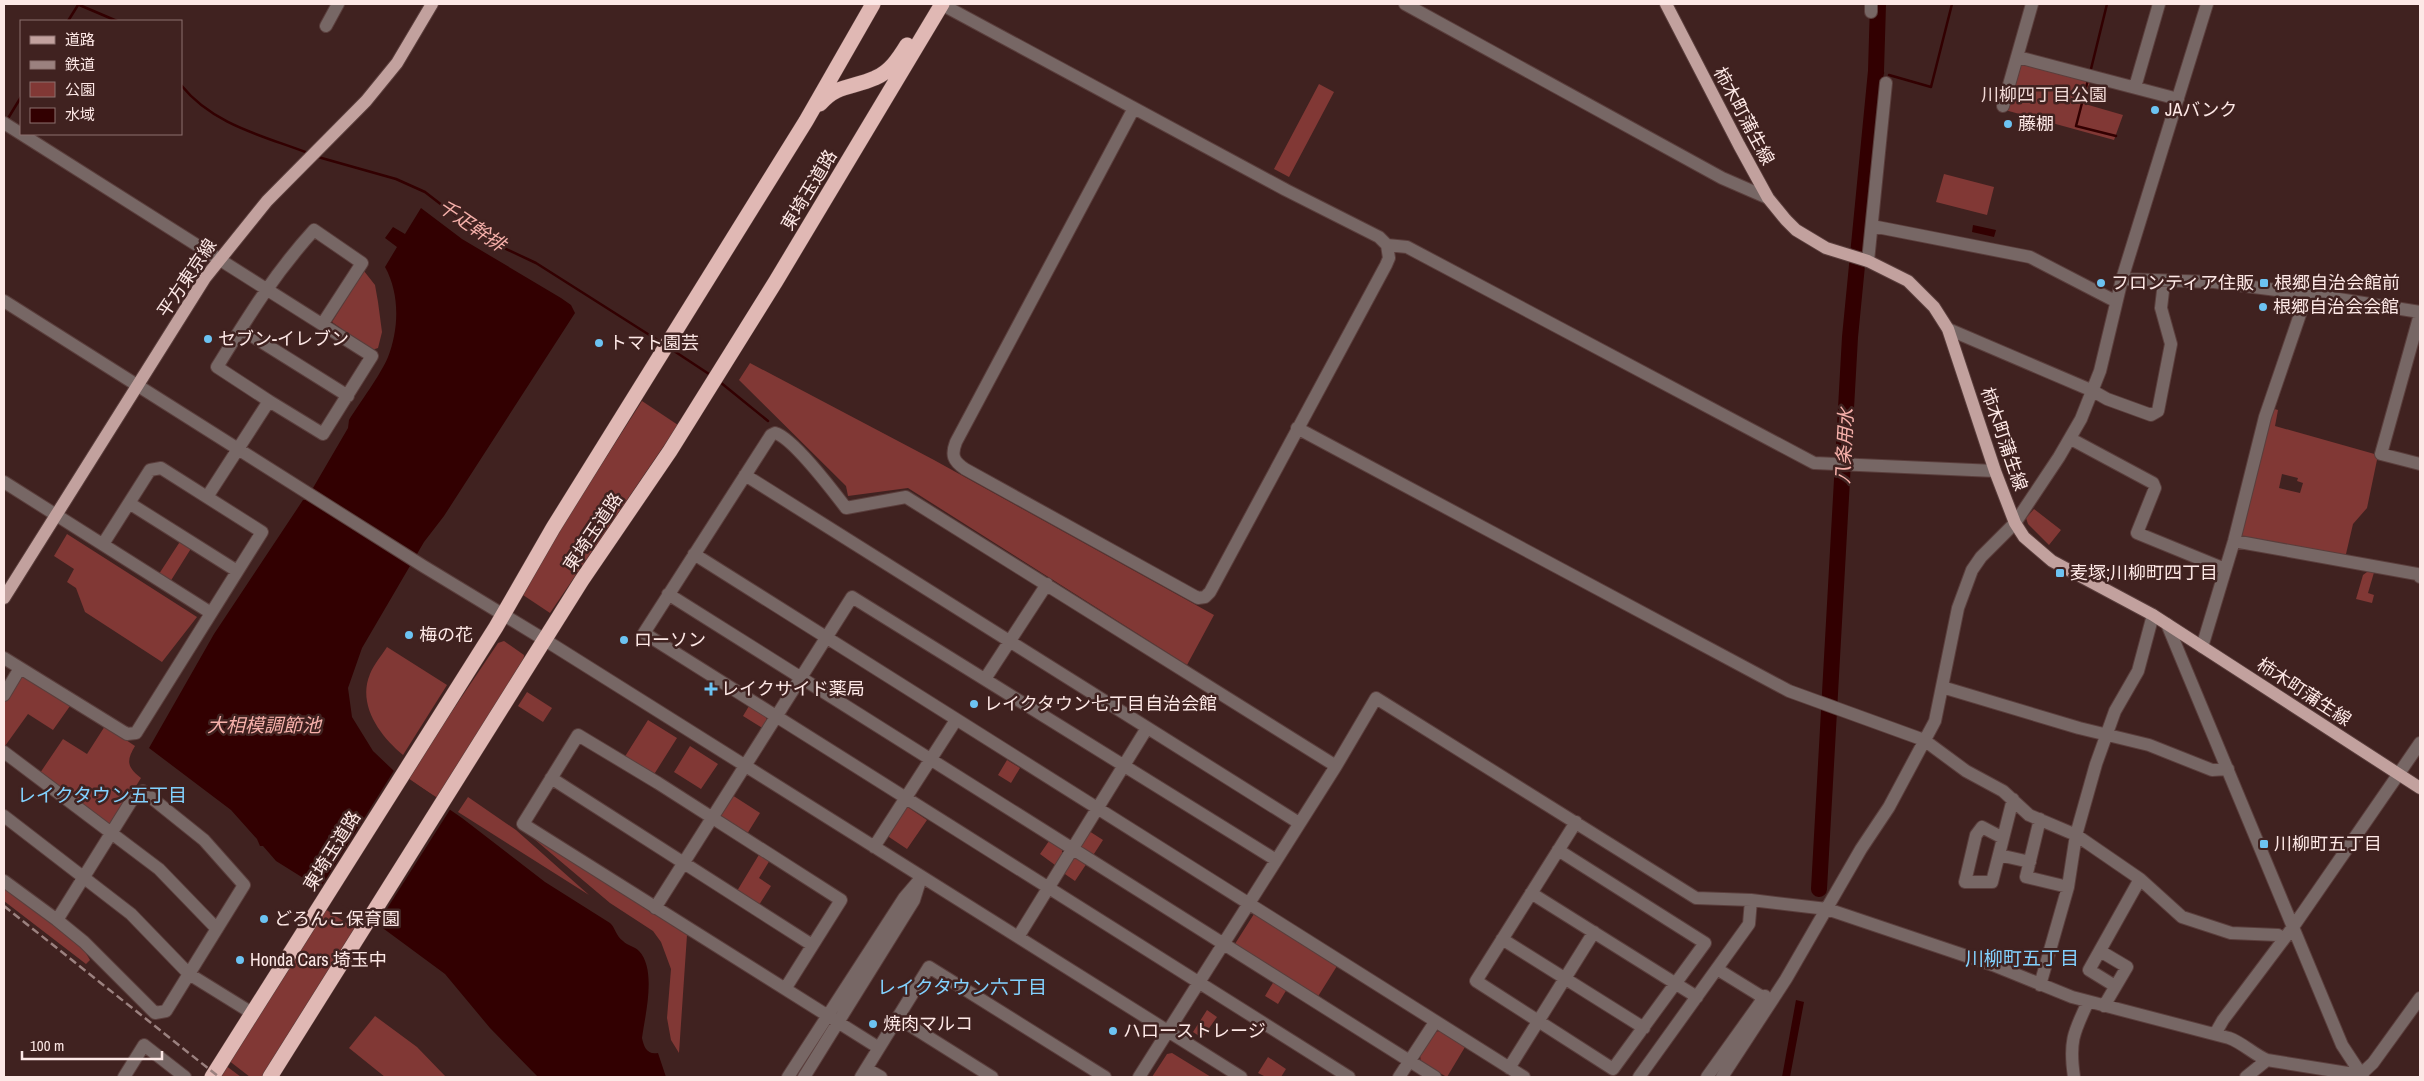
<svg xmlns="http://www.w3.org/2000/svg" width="2424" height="1081" viewBox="0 0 2424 1081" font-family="'Archivo Narrow','Noto Sans JP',sans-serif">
	<rect width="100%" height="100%" fill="#402220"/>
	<!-- green -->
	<path fill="#813835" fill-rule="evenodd" d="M 2020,63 L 2090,81 L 2085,104 L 2123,115 L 2114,140 L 2005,110 Z
		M 1319,84 L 1334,92 L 1289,177 L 1274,169 Z
		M 1944,174 L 1994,187 L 1987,215 L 1936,202 Z
		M 364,271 L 375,285 L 378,302 L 382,332 L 378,348 L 372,350 L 332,322 Z
		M 750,363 L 934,460 L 1214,615 L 1187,665 L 908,488 L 848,496 L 846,486 L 739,380 Z
		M 642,401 L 678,425 L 550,613 L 523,595 L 534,570 Z
		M 2271,408 L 2278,410 L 2275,426 L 2378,455 L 2367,508 L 2353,524 L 2346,554 L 2341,558 L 2238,538 ZM 2282,474 L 2298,478 L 2297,481 L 2303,483 L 2300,493 L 2279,488 Z
		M 2034,509 L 2061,530 L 2049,545 L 2028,524 L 2026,518 Z
		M 67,534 L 197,617 L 162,662 L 85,612 L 76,588 L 67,582 L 74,569 L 54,556 Z
		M 181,540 L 192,547 L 170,582 L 159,574 Z
		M 2371,569 L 2375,569 L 2368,593 L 2374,595 L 2372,603 L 2356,599 L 2363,575 Z
		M 504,641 L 524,655 L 523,663 L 439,799 L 407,778 L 498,643 Z
		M 387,647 L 447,685 L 403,755 C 380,736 357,705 370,674 C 374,664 382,655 387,647 Z
		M 25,677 L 70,706 L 53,730 L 28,714 L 5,746 L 4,702 L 19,678 Z
		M 527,692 L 552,708 L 543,722 L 518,706 Z
		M 749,706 L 766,716 L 767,723 L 764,729 L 743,716 Z
		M 648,720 L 677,738 L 653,776 L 624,758 Z
		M 105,726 L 135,746 C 126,761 127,767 141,778 L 113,823 L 107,824 L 40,773 L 63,739 L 87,754 Z
		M 690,746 L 718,764 L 701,789 L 674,772 Z
		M 1007,760 L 1020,768 L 1011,783 L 998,775 Z
		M 732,795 L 760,813 L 747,834 L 722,819 L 721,813 Z
		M 468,797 L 516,830 L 589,895 L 458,812 Z
		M 906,806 L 927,820 L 907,849 L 886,835 Z
		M 1089,831 L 1103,840 L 1092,857 L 1081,850 L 1080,845 Z
		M 527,833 L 687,935 L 679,1053 L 671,1040 L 667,1018 L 671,969 L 661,942 L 653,931 L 610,903 Z
		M 1049,841 L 1062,850 L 1062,855 L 1055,865 L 1040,854 Z
		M 760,853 L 770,860 L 759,878 L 771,886 L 759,905 L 737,891 Z
		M 1071,858 L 1078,858 L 1087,863 L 1075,881 L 1062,872 Z
		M 4,886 L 81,945 L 90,960 L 86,964 L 4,901 Z
		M 325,909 L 357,930 L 262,1077 L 250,1077 L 228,1060 Z
		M 1254,914 L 1337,966 L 1317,998 L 1233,947 Z
		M 1274,981 L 1287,989 L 1278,1004 L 1265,996 Z
		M 1207,1010 L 1217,1017 L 1202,1038 L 1193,1032 Z
		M 375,1016 L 417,1047 L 446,1077 L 385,1077 L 349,1048 Z
		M 1440,1031 L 1465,1047 L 1447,1077 L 1421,1063 L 1420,1055 L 1433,1032 Z
		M 1172,1053 L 1211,1077 L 1152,1077 L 1167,1054 Z
		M 1268,1057 L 1286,1069 L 1281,1077 L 1266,1077 L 1258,1073 Z
		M 225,1065 L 241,1077 L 217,1077 Z"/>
	<!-- water -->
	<path fill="#320001" d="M 421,208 L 462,239 L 561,298 L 571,305 L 575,313 L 444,516 L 424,542 L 362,648 L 348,688 L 352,717 L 373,751 L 394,771 L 462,818 L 545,882 L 610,923 C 615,927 616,936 623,941 C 628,946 634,946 639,951 C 657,970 645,1015 642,1038 C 644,1047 647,1055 658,1053 L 666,1077 L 538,1077 L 490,1028 L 445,974 L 380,926 L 276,861 L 263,846 L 260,846 L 257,839 L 231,810 L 149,748 L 214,634 L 303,500 L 306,500 L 348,428 L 349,420 C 360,402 380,376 388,357 C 399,329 400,294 385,267 L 397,247 L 385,238 L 393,227 L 405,234 Z
		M 1973,225 L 1996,230 L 1994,237 L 1972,232 Z
		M 1796,1000 L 1804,1002 L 1790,1077 L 1782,1077 Z"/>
	<!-- pier -->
	<path fill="#402220" d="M 395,769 L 451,808 L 376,926 L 319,890 Z"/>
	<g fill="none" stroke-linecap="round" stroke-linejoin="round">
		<!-- stream -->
		<path stroke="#320001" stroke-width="2.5" d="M 77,4 L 117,21
			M 68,21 L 78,5
			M 2091,69 L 2107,4
			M 1876,71 L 1883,73
			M 1889,75 L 1931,87 L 1952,4
			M 2088,80 L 2076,126 L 2116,136
			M 181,85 C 213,125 264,136 308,153
			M 7,120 L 21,97
			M 318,157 L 396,179 L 425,192 L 487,240 L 536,263 L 662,343
			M 671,349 L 712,376
			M 720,382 L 768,421"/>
		<!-- river -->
		<path stroke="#320001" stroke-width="16" d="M 1819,889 L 1850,337 L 1876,71 L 1878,4"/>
		<!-- minor casing -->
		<g stroke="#5a3e3c" stroke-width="14">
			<path id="minor" d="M 941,4 L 1286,190 L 1379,237 L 1387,245 L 1389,258 L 1386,265 L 1210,592 L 1205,597 L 1198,598 L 965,469 C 953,461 951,455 956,442 L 1134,108
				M 1405,4 L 1722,178 L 1768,198
				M 1871,12 L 1871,4
				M 326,26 L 338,4
				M 2018,57 L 2178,99
				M 2135,87 L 2159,4
				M 2003,106 L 2032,4
				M 4,123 L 372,356 L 323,434 L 269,401 L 207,497
				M 1872,226 L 2030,257 L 2115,301
				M 1387,245 L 1407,247 L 1814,463 L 1995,471
				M 1868,261 L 1886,83
				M 2122,279 L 2214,282 L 2307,294 L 2420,312
				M 4,301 L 423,566 L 545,640 L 1241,1077
				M 2420,314 L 2381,454 L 2420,464
				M 241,329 L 348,396
				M 1948,329 L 2093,391 L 2107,399 L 2151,415 L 2158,411 L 2171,344 L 2161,308 L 2164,282
				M 269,401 L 217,367 C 248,317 274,274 314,230 L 362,263 L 323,323
				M 1297,428 L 1789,691 L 1924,740 L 1966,771 L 2003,791 L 2029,815 L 2076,835 L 2140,879 L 2182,917 L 2231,933 L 2278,935 L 2284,939
				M 2071,439 L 2153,483 L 2155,488 L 2137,533 L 2225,569
				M 745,475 L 1299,823
				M 4,482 L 211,613
				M 129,503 L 237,571
				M 2234,541 L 2417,574 L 2420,577
				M 694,554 L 1524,1077
				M 668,594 L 1435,1077
				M 2167,624 L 2342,1045 L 2363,1077
				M 2202,647 L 2234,541 L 2265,417 L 2307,294
				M 4,658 L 127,734 L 136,733 L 262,532 L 161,468 L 150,470 L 103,544
				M 985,679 L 1047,584
				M 1942,687 L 2079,728 L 2149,745 L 2212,770 L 2228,769
				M 4,695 L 20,668
				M 4,752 L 159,869 L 217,929
				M 1336,766 L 906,497 L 846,508 C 833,491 793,438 775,433 L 771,435 L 644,633 L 1349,1077
				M 551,778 L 812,945
				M 143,791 L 204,840 L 244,885 L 166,1011 L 155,1013 L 84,942 L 57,920 L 135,795 Z
				M 4,816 L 131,914 L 189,974 L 252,1013
				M 2040,819 L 2026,877 L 2068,887
				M 2003,838 L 1982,827 L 1976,835 L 1965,882 L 1992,882 L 2013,799
				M 874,847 L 956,720
				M 1558,850 L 1705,943 L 1613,1069 L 1476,981 L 1576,822
				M 1999,855 L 2030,862
				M 4,881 L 57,920
				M 1531,893 L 1697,997
				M 655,908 L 852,597 L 1276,860
				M 1018,937 L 1147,728
				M 1502,939 L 1644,1028
				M 2100,951 L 2127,967 L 2104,1006
				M 1717,969 L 1764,998
				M 2040,985 L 2068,887 L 2076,835 L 2096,764 L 2115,711 L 2138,671 L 2153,615
				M 2115,986 L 2089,970 L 2140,879
				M 785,989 L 841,900 L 658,783 L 578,735 L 523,824 L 879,1048
				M 898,1018 L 992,1077
				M 2215,1034 L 2223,1020 L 2293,927 L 2420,743
				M 1509,1068 L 1594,932
				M 867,1069 L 881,1077
				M 124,1077 L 144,1045 L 185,1077
				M 788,1077 L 904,898 L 922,877
				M 804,1077 L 914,900 L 919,884
				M 861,1077 L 929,967 L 1105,1077
				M 1139,1077 L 1336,766 L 1376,698 L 1696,898 L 1751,900 L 1827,909 L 1993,965 L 2072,997 L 2229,1038 C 2243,1043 2253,1054 2267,1060 L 2360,1075
				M 1399,1077 L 1435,1022
				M 1639,1077 L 1749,924 L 1751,900
				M 1707,1077 L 1765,996
				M 1722,1077 L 1786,979 L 1861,849 L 1889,807 L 1935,721 L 1958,608 L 1972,570 L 1981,557 L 2015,523 L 2059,457 L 2081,419 L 2100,371 L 2122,279 L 2207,4
				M 2074,1077 C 2069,1043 2073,1033 2088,1002
				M 2246,1077 L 2267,1060
				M 2358,1077 L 2373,1063 L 2420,998"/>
		</g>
		<!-- major casing -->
		<g stroke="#5a3e3c" stroke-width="14">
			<path id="major" d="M 1666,4 L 1739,145 L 1768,198 L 1786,220 L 1796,230 L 1826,248 L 1868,261 L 1908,281 L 1934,307 L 1948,329 L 1995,471 L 2015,523 L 2024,537 L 2052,561 L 2153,615 L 2420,788
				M 4,598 L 205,278 L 267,201 L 366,101 L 397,63 L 432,4"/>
		</g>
		<!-- highway casing -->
		<g stroke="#5a3e3c" stroke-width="16">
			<path id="highway" d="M 820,104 C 837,84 853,88 875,78 C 890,72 899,58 907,45
				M 212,1077 L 496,627 L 553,528 L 806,121 L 873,4
				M 270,1077 L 582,580 L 670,451 L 776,281 L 942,4"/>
		</g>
		<!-- minor -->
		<use href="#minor" stroke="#776765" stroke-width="12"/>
		<!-- major -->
		<use href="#major" stroke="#c2a19e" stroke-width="12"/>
		<!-- highway -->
		<use href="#highway" stroke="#e0b8b4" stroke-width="15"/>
		<!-- rail -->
		<path stroke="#9b817f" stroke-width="2.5" stroke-dasharray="8 4" stroke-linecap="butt" d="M 4,906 L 219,1077"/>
	</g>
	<!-- markers -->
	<g fill="#6cc3f2" stroke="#402220" stroke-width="2">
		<circle cx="2155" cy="110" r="5"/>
		<circle cx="2008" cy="124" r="5"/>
		<circle cx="2101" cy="283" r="5"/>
		<rect x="2259" y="278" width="10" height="10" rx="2.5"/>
		<circle cx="2263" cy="307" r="5"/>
		<circle cx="208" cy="339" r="5"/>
		<circle cx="599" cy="343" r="5"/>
		<rect x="2055" y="568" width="10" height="10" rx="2.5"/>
		<circle cx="409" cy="635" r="5"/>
		<circle cx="624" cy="640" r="5"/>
		<path d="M708.5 681.5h5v5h5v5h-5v5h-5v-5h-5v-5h5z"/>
		<circle cx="974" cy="704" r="5"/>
		<rect x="2259" y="839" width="10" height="10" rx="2.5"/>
		<circle cx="264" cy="919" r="5"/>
		<circle cx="240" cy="960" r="5"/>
		<circle cx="873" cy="1024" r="5"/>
		<circle cx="1113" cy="1031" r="5"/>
	</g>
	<g text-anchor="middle" stroke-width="5" stroke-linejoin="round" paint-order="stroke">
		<!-- park labels -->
		<g font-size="18" fill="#f1d9d6" stroke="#402220">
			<text x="2044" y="101">川柳四丁目公園</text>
		</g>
		<!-- poi labels -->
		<g font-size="18" fill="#fde8e6" stroke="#402220" text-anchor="start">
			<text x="2165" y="116">JAバンク</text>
			<text x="2018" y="130">藤棚</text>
			<text x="2111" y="289">フロンティア住販</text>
			<text x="2274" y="289">根郷自治会館前</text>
			<text x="2273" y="313">根郷自治会会館</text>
			<text x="218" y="345">セブン-イレブン</text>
			<text x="609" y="349">トマト園芸</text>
			<text x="2070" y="579">麦塚;川柳町四丁目</text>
			<text x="419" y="641">梅の花</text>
			<text x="634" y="646">ローソン</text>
			<text x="721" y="695">レイクサイド薬局</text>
			<text x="984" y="710">レイクタウン七丁目自治会館</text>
			<text x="2274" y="850">川柳町五丁目</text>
			<text x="274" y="925">どろんこ保育園</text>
			<text x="250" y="966">Honda Cars 埼玉中</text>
			<text x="883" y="1030">焼肉マルコ</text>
			<text x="1123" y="1037">ハローストレージ</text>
		</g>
		<!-- street labels -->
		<g font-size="18" fill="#fde8e6" stroke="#402220">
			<text transform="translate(1744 116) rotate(62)" y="6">柿木町蒲生線</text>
			<text transform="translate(809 190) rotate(-59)" y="6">東埼玉道路</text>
			<text transform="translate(187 278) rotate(-56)" y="6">平方東京線</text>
			<text transform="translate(2004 439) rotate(71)" y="6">柿木町蒲生線</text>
			<text transform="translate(593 532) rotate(-56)" y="6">東埼玉道路</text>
			<text transform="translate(2304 692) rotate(33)" y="6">柿木町蒲生線</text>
			<text transform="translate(332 851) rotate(-58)" y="6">東埼玉道路</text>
		</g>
		<!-- water labels -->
		<g font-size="19" font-style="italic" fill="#f6b0aa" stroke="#402220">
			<text transform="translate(472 225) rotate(34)" y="7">千疋幹排</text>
			<text transform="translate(1844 446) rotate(-87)" y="7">八条用水</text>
			<text x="264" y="732">大相模調節池</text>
		</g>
		<!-- neighbourhood labels -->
		<g font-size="19" fill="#82d1fe" stroke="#402220">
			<text x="102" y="802">レイクタウン五丁目</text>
			<text x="2022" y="965">川柳町五丁目</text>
			<text x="962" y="994">レイクタウン六丁目</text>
		</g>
	</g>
	<!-- border -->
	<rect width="2424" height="1081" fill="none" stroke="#fde8e6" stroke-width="10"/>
	<!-- legend -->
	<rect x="20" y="20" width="162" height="115" fill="#402220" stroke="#8c716f"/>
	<rect x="30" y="36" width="25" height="8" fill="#c2a19e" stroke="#8c716f"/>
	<text x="65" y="45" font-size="15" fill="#fde8e6">道路</text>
	<rect x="30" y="61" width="25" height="8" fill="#9b817f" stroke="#8c716f"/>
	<text x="65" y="70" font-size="15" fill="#fde8e6">鉄道</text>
	<rect x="30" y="82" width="25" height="15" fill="#813835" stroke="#8c716f"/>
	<text x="65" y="95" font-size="15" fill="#fde8e6">公園</text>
	<rect x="30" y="108" width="25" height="15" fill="#320001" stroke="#8c716f"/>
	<text x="65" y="120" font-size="15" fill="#fde8e6">水域</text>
	<!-- scale -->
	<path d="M22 1051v8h140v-8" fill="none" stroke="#fde8e6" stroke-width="2.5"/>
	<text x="30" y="1051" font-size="15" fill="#fde8e6" stroke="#402220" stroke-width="4" paint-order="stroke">100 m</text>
</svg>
